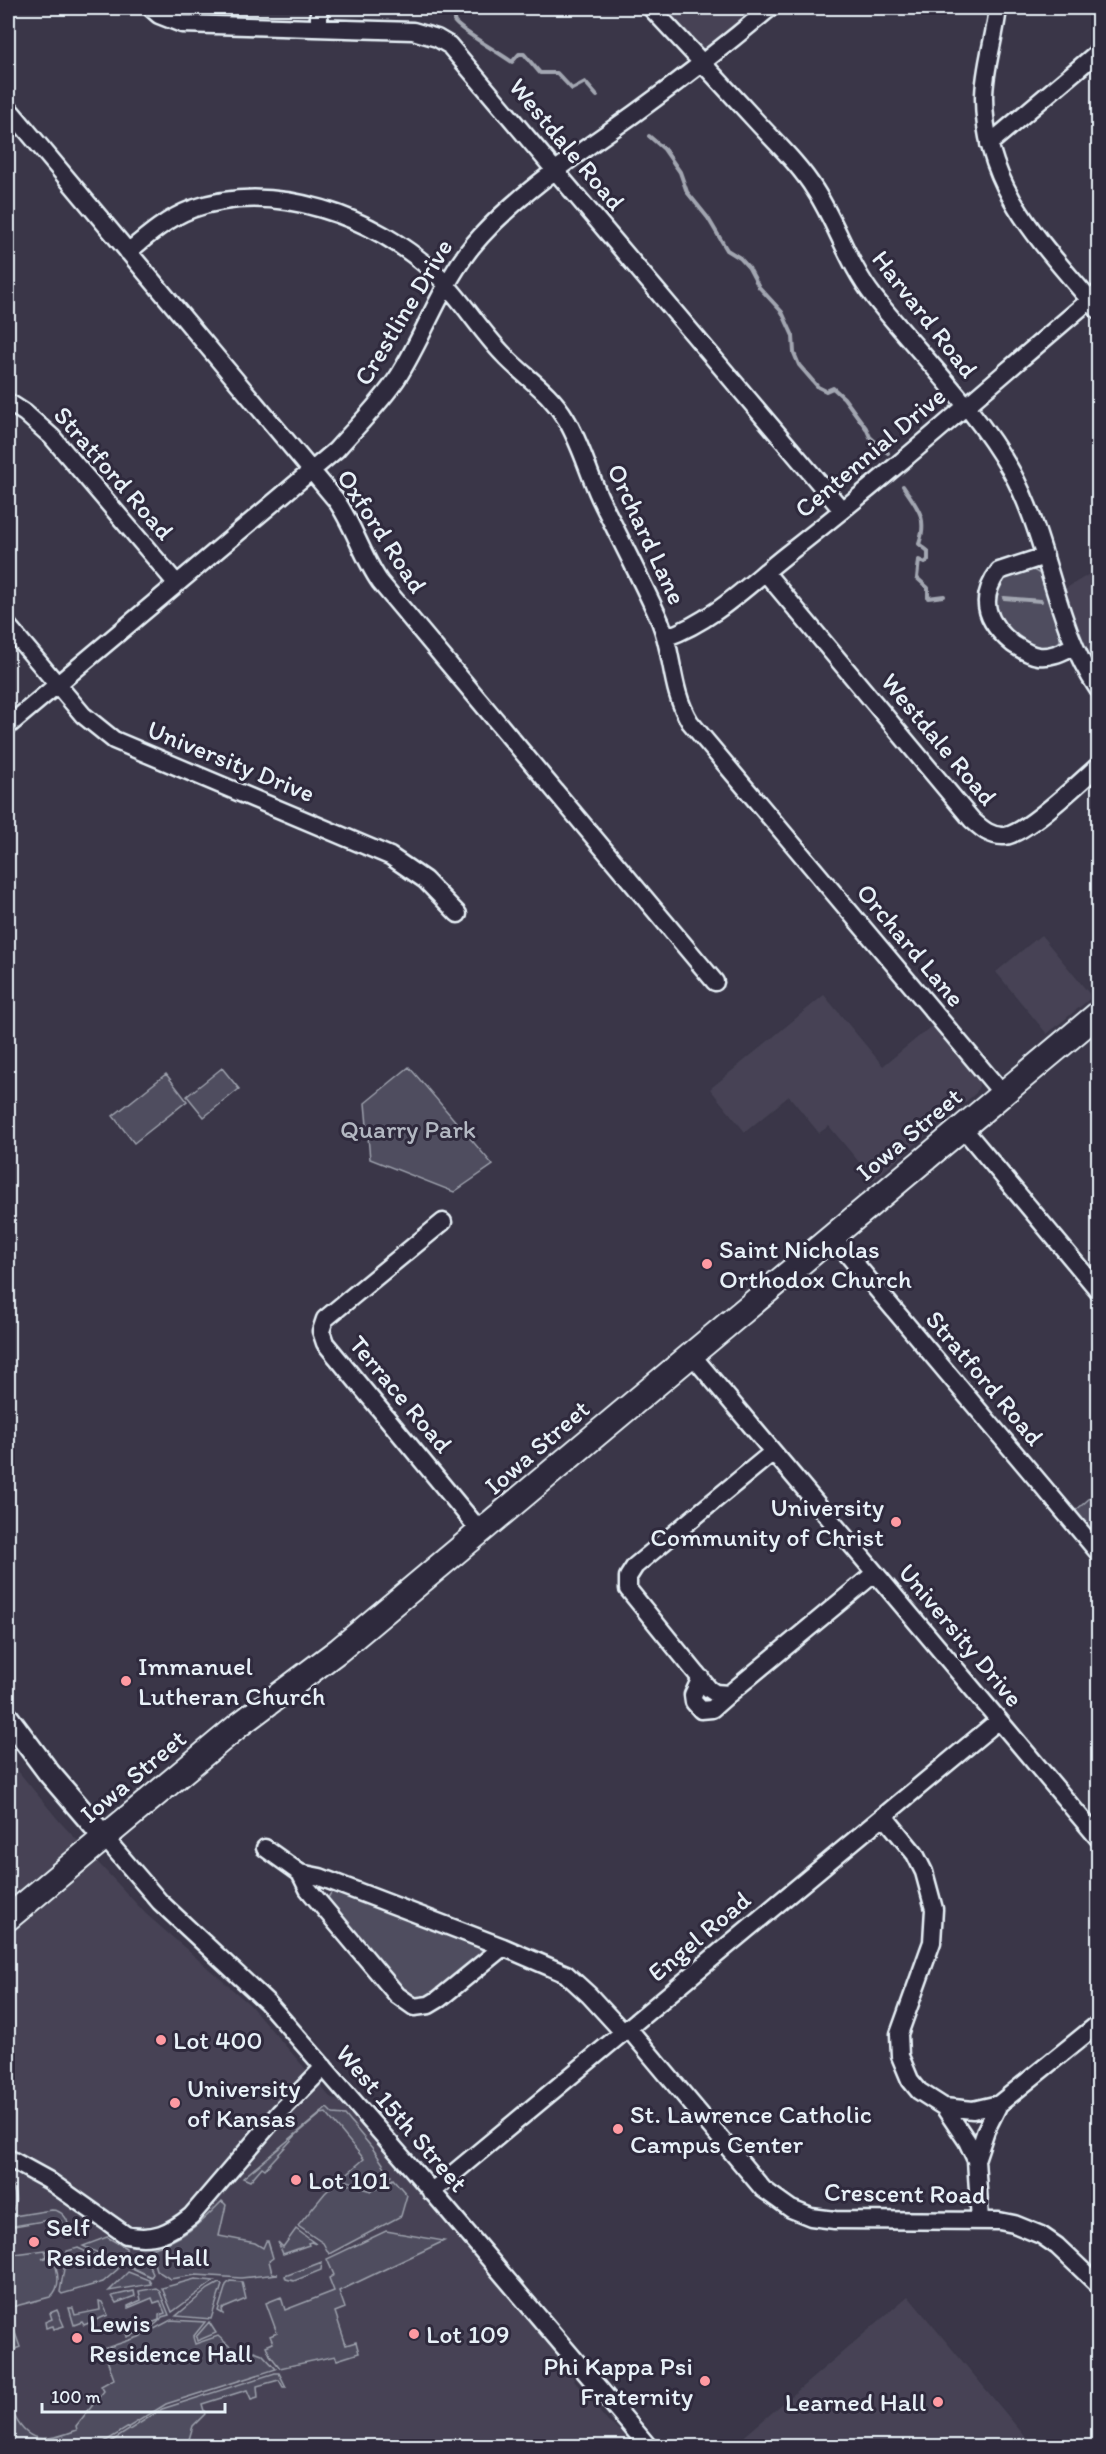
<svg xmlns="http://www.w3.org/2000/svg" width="1106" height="2454" viewBox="0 0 1106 2454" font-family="Itim,sans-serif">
	<rect width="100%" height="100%" fill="#3a3648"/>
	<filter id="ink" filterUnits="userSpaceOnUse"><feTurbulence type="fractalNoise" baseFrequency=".0167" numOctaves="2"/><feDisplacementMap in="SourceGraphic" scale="12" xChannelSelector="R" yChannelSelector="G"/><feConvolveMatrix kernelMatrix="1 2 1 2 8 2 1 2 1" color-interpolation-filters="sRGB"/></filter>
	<g filter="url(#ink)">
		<!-- built -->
		<path fill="#464354" d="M 661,8 L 758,8 L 713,45 L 707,48 L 697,46 Z
			M 1098,569 L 1098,675 L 1081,641 L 1063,590 Z
			M 1041,935 L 1092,997 L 1047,1034 L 996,972 Z
			M 824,995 L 883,1066 L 934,1024 L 979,1080 L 979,1086 L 976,1093 L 874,1180 L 829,1126 L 819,1133 L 789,1096 L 745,1132 L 710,1089 Z
			M 8,1759 L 60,1822 L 146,1914 L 249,2004 L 330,2097 L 346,2105 L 352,2112 L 565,2362 L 575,2382 L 608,2422 L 626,2434 L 636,2446 L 8,2446 Z
			M 908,2296 L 1033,2446 L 733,2446 Z"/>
		<!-- green -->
		<path fill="#504e5f" stroke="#9ca0ac" stroke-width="1.5" d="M 1032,569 L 1040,574 L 1060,636 L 1060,643 C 1053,647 1046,651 1037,649 C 1018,645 991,617 994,597 C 995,591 999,584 1001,579 Z
			M 409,1067 L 493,1165 L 454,1192 L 370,1159 L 365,1103 Z
			M 222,1068 L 239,1089 L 204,1117 L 187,1096 Z
			M 166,1074 L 187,1101 L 134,1143 L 113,1116 Z
			M 1098,1491 L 1098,1541 L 1074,1512 Z
			M 333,1889 L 482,1946 L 481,1955 L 436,1996 L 413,2001 L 327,1900 Z
			M 327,2108 L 333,2114 L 345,2115 L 373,2149 L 391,2176 L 371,2188 L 341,2179 L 364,2159 L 326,2113 L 321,2114 L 296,2135 L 265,2169 L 262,2167 L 250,2181 L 243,2178 Z
			M 393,2179 L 407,2195 L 401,2216 L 329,2254 L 323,2243 L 298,2226 L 325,2193 L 338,2181 L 372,2191 Z
			M 8,2181 C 15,2188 18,2201 13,2210 L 8,2213 Z
			M 222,2201 L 226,2205 L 219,2236 L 255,2243 L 263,2248 L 266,2241 L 268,2241 L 273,2258 L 269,2261 L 272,2273 L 278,2274 L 241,2278 L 196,2275 L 170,2279 L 156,2270 L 150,2249 C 181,2241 200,2224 222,2201 Z
			M 51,2210 C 61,2210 69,2218 68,2228 L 62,2230 L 61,2221 L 55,2222 L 54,2219 L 8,2227 L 8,2217 Z
			M 296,2229 L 316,2244 L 311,2242 L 308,2243 L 309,2245 L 283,2254 L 278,2242 L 283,2247 Z
			M 386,2231 L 444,2241 L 339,2291 L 345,2308 L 335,2312 L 346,2345 L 356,2342 L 359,2353 L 337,2360 L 335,2356 L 280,2368 L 270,2355 L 266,2346 L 273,2343 L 270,2336 L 277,2333 L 266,2303 L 281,2297 L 285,2310 L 334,2291 L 329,2278 L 334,2275 L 327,2259 Z
			M 107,2237 L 126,2248 L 127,2259 L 124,2263 L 120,2263 L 83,2246 Z
			M 78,2248 L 117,2266 L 118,2269 L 103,2282 L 62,2294 L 60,2292 L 67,2251 Z
			M 45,2250 L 47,2256 L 42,2259 L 53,2256 C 57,2269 63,2287 50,2297 L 8,2308 L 8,2255 Z
			M 144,2254 L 153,2274 L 151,2277 L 132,2268 Z
			M 322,2262 L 321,2270 L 294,2281 L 286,2279 L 285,2276 Z
			M 128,2272 L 149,2280 L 151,2284 L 109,2291 Z
			M 195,2279 L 214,2281 L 172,2312 L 162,2288 Z
			M 230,2281 L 242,2282 L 246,2299 L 222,2309 L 223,2314 L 218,2311 L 226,2285 Z
			M 219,2283 L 222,2285 L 211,2319 L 176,2316 L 208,2289 Z
			M 156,2288 L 159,2290 L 169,2315 L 162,2317 C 156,2328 139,2332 127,2337 L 126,2333 L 159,2320 L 159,2315 L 165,2313 L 160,2301 L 154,2303 L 152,2298 L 128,2308 L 128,2306 L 141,2300 L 139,2291 Z
			M 134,2291 L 135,2296 L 116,2303 L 112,2296 Z
			M 99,2301 L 102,2302 L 108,2315 L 84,2325 L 82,2322 L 74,2325 L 69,2308 L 73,2308 L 75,2315 L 100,2310 Z
			M 57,2310 L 64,2326 L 54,2329 L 53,2326 L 46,2328 L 45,2322 L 52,2319 L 50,2313 Z
			M 171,2320 L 205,2322 L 193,2337 L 195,2344 L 218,2336 L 235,2351 L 243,2354 L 254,2351 L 262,2354 L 276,2369 L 166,2404 L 98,2446 L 8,2446 L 8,2412 L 12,2410 C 26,2446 46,2442 77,2430 L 76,2426 L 104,2391 L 101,2386 L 114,2379 L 103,2349 L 139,2337 Z
			M 209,2322 L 216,2333 L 197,2341 L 196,2337 Z
			M 8,2327 L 8,2329 L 13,2327 L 20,2347 L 8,2352 Z
			M 275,2373 L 279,2373 L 286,2387 L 283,2387 L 279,2380 L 257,2386 L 258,2397 L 251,2399 L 247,2390 L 202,2404 L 205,2414 L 193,2426 L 187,2446 L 104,2446 L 162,2409 Z"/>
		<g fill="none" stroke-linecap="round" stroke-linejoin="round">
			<!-- stream -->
			<path stroke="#a2a6b1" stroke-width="4" d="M 460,8 L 454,21 C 459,30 500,53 512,62 L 519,54 L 524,54 L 540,73 L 557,73 L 572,89 L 585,82 L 597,96
				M 649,136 L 664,149 L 680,172 L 687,192 L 708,218 L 727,250 L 740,258 L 749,268 L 759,287 L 782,312 L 793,336 L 794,353 L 799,365 L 818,387 L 826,391 L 833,388 L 844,398 L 866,428 L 870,437 L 888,453
				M 903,486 C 918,509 928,517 919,544 L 928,551 L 928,560 L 925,563 L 919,560 L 917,578 L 928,588 L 928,598 L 944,596
				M 1004,598 L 1041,601"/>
			<!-- minor casing -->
			<g stroke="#e8f1f8" stroke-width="21">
				<path id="minor" d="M 151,8 L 159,15 L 182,24 L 413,31 L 437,38 L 449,45 L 842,510
					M 651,8 C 686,45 721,83 756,121 C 776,143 799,164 815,190 C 837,224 848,264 874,297 C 919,354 975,407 1011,471 C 1050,541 1053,623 1098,689
					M 998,8 C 995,38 984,68 984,98 C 984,189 1044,245 1098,310
					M 319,28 L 319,8
					M 8,108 L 336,500 C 354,526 362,556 380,582 L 715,982
					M 989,144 L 1098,52
					M 128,252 C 148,235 168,218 192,209 C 274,180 375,216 436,274 C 461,298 479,329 503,354 C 525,378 548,389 566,419 C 581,444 588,472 600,498 C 620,539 641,579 660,621 C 674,655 670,689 690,722 L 1002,1093
					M 8,402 L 25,413 L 52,437 L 177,584
					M 1045,556 L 999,571 C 977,600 987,623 1013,644 C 1021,649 1029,655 1038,656 C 1051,658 1063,651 1074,646
					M 765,572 L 972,820 C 982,829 991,837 1005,836 C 1026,834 1080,782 1098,766
					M 8,626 L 83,715 L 114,740 L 390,856 L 425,880 L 458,914
					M 667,637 C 713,621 748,585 786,555 C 893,472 994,381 1098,293
					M 8,726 L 336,450 C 357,426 380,404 398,377 C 427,331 443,277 481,236 C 525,188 581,152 634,114 C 681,80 726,45 770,8
					M 962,1127 L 1098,1290
					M 443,1222 L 325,1319 L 321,1331 L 325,1343 L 481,1532
					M 832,1236 L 1098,1552
					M 691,1354 L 1098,1838
					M 773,1452 L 635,1566 L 628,1577 L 628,1589 L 709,1689 L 715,1693 L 729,1694 L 875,1573
					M 701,1678 L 693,1695 L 694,1702 L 701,1710 L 712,1709 L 729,1694
					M 884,1816 L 915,1854 L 924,1872 L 934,1909 L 932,1942 L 899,2034 L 900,2056 L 910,2080 L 919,2091 L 944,2107 L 967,2141 L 976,2160 L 980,2220
					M 104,1837 L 160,1902 L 267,2002 L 441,2202 L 648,2446
					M 265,1848 L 300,1873 L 320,1877 L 503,1947 L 439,1999 L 429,2005 L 414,2007 L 397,1995 L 308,1889 L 300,1873
					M 503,1947 L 566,1974 L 589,1995 L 623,2032
					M 628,2028 L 763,2189 L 791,2209 L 811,2217 L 835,2220 L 999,2221 L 1014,2224 L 1041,2235 L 1057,2246 L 1098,2285
					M 944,2107 L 973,2110 L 999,2104
					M 8,2158 L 48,2180 L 126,2235 C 153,2241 170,2233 191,2216 L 280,2112 L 324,2067
					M 976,2160 L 986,2130 L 999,2104 L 1098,2024
					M 431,2192 L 999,1720"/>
			</g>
			<!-- major casing -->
			<g stroke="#e8f1f8" stroke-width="26">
				<path id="major" d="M 8,1718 L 49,1773 L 104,1837"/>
			</g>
			<!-- highway casing -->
			<g stroke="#e8f1f8" stroke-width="28">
				<path id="highway" d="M 8,1918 L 239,1725 L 339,1650 L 1098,1014"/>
			</g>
			<!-- minor -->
			<use href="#minor" stroke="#2f2a3d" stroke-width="16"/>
			<!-- major -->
			<use href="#major" stroke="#2f2a3d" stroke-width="21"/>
			<!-- highway -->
			<use href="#highway" stroke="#2f2a3d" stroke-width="24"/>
		</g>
	</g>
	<!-- markers -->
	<g fill="#ff9aa2" stroke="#2f2a3d" stroke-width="2">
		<circle cx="707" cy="1264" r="6"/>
		<circle cx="896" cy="1522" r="6"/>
		<circle cx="126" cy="1681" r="6"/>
		<circle cx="161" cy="2040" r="6"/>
		<circle cx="175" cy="2103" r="6"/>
		<circle cx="618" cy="2129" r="6"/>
		<circle cx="296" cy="2180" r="6"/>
		<circle cx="34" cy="2242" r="6"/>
		<circle cx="414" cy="2334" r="6"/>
		<circle cx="77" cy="2338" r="6"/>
		<circle cx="705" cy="2381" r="6"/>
		<circle cx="938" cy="2402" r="6"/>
	</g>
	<g text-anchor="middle" stroke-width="6" stroke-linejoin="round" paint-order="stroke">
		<!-- street labels -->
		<g font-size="26" fill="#e8f1f8" stroke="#2f2a3d">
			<text transform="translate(567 144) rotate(50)" y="9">Westdale Road</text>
			<text transform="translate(403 312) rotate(-59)" y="9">Crestline Drive</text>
			<text transform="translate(925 314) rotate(52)" y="9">Harvard Road</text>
			<text transform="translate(870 452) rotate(-40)" y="9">Centennial Drive</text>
			<text transform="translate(114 473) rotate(49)" y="9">Stratford Road</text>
			<text transform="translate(382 531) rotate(57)" y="9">Oxford Road</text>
			<text transform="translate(647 534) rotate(65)" y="9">Orchard Lane</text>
			<text transform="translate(939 739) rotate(50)" y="9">Westdale Road</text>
			<text transform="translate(231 761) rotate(22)" y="9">University Drive</text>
			<text transform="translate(911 945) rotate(50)" y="9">Orchard Lane</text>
			<text transform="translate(909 1134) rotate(-40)" y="9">Iowa Street</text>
			<text transform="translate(985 1378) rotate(50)" y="9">Stratford Road</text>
			<text transform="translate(401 1394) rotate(50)" y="9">Terrace Road</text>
			<text transform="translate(537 1447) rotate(-41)" y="9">Iowa Street</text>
			<text transform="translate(961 1635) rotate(50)" y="9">University Drive</text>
			<text transform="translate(133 1776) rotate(-40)" y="9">Iowa Street</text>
			<text transform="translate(699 1936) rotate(-40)" y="9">Engel Road</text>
			<text transform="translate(402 2118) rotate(49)" y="9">West 15th Street</text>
			<text transform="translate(905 2193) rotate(1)" y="9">Crescent Road</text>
		</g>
		<!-- park labels -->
		<g font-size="26" fill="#b3b8c2" stroke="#2f2a3d">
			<text x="408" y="1138">Quarry Park</text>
		</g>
		<!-- poi labels -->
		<g font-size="26" fill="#e8f1f8" stroke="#2f2a3d" text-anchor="start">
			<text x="719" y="1258">Saint Nicholas<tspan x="719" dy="30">Orthodox Church</tspan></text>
			<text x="884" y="1516" text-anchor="end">University<tspan x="884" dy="30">Community of Christ</tspan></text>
			<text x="138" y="1675">Immanuel<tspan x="138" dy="30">Lutheran Church</tspan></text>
			<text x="173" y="2049">Lot 400</text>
			<text x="187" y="2097">University<tspan x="187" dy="30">of Kansas</tspan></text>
			<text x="630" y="2123">St. Lawrence Catholic<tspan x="630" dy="30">Campus Center</tspan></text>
			<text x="308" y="2189">Lot 101</text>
			<text x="46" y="2236">Self<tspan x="46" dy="30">Residence Hall</tspan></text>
			<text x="89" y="2332">Lewis<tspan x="89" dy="30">Residence Hall</tspan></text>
			<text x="426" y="2343">Lot 109</text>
			<text x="693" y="2375" text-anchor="end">Phi Kappa Psi<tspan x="693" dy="30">Fraternity</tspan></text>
			<text x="926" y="2411" text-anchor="end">Learned Hall</text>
		</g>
	</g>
	<!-- margin -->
	<rect width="1106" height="2454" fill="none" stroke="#2f2a3d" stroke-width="30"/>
	<rect x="15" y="15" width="1076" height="2424" fill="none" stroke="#e8f1f8" stroke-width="2" filter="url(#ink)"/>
	<!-- scale -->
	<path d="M42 2403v9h183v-9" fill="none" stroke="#e8f1f8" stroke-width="3"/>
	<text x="51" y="2403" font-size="18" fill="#e8f1f8" stroke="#2f2a3d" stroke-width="4.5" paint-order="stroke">100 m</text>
</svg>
